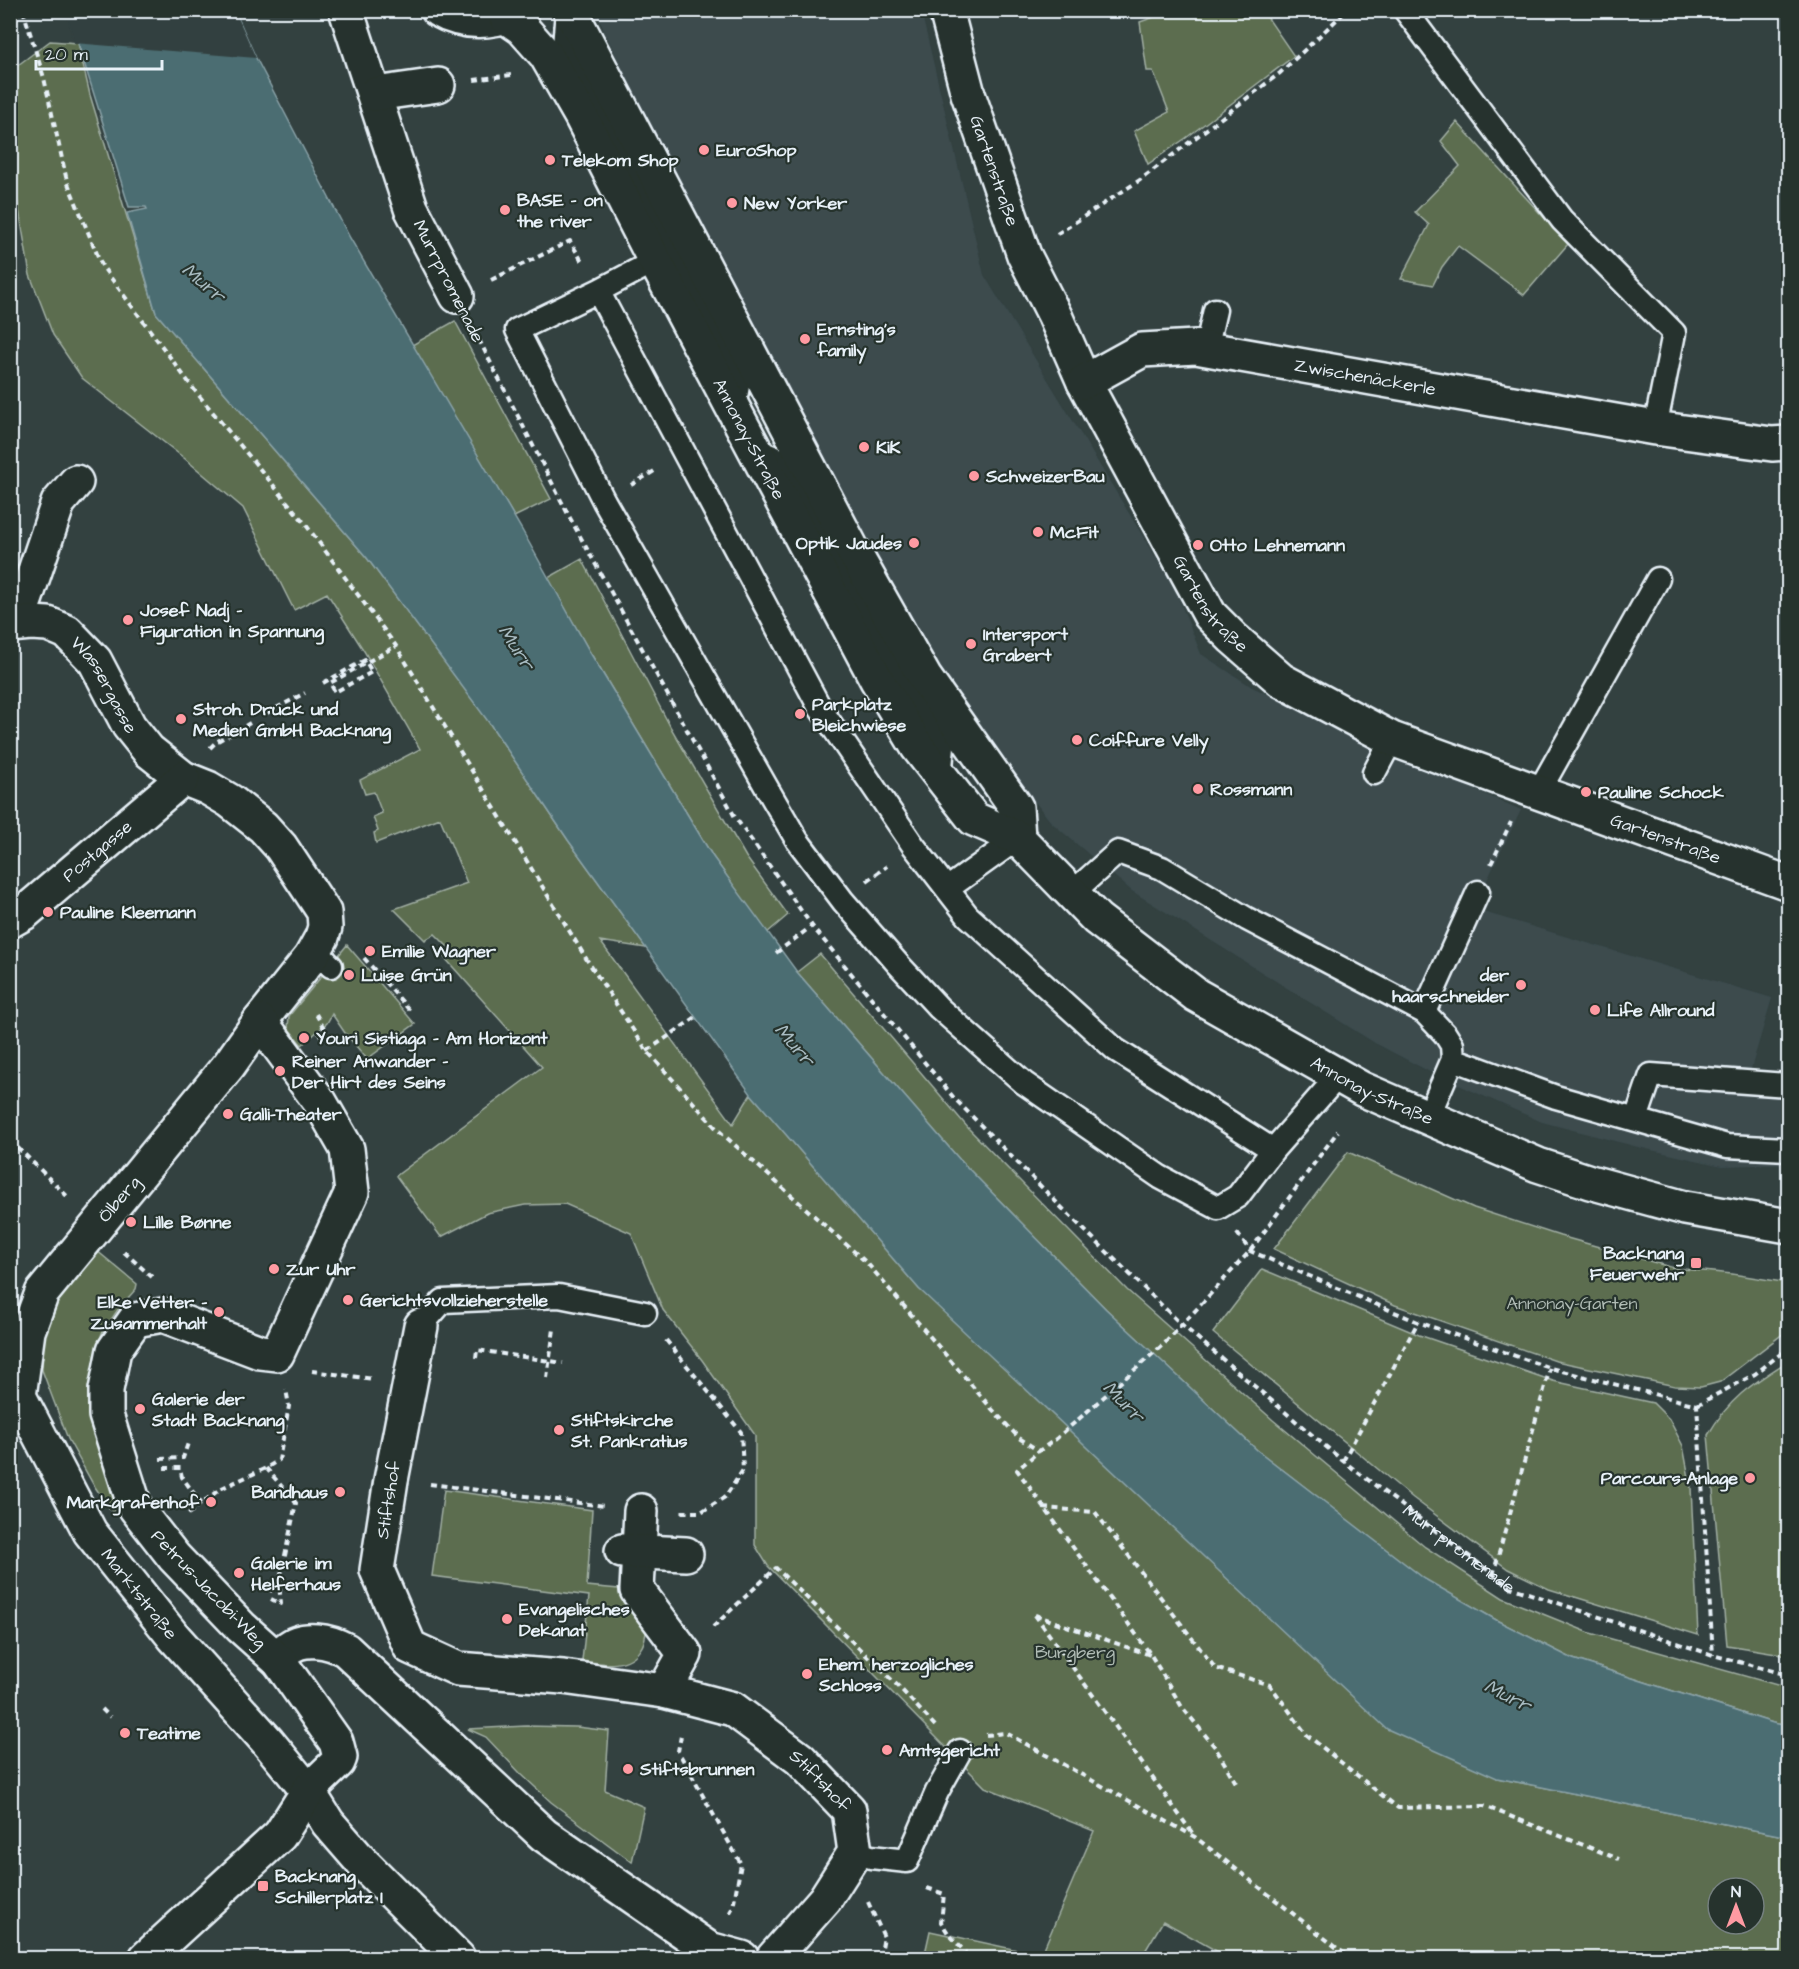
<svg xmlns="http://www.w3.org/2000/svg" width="1799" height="1969" viewBox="0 0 1799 1969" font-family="'Architects Daughter',sans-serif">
	<rect width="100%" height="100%" fill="#334140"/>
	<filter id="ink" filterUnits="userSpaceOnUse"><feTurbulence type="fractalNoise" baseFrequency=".0167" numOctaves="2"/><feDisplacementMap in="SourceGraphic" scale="12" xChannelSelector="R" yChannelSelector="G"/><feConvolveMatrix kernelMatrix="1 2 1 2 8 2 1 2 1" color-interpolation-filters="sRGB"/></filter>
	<g filter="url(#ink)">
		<!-- built -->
		<path fill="#3c4b4e" d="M 595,11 L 921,11 L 984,275 L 1175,589 L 1201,654 L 1252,687 L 1362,740 L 1521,810 L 1473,909 L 1772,998 L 1750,1072 L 1788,1075 L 1788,1164 L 1722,1166 L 1638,1147 L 1542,1122 L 1432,1073 L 1375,1043 L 1132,891 L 1051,822 L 1001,759 L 940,679 L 686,205 Z"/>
		<!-- green -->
		<path fill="#5b6d50" stroke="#a2afa4" stroke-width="1.5" fill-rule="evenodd" d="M 1174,10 L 1238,11 L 1242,17 L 1252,11 L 1263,11 L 1294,56 L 1186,138 L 1148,164 L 1134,131 L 1169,112 L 1153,71 L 1147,71 L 1140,22 Z
			M 50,41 L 78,43 L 90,95 L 156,313 L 367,558 L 484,715 L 568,840 L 646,948 L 600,941 L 733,1124 L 751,1094 L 919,1289 L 1497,1778 L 1788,1837 L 1788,1958 L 1229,1958 L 1163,1921 L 1141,1958 L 1040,1958 L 1094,1831 L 985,1787 L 768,1566 L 755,1545 L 755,1435 L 702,1360 L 663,1310 L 631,1233 L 565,1204 L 525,1205 L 487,1213 L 441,1237 L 396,1176 L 542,1067 L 444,957 L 451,950 L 435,934 L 425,940 L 394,909 L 467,883 L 440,818 L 376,843 L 374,833 L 378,831 L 373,817 L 382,813 L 374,792 L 365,794 L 360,780 L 420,749 L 364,651 L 327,593 L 294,610 L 243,508 L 184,458 L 82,378 L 53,335 L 30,275 L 15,186 L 11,119 L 10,71 ZM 1718,1888 L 1754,1888 L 1754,1924 L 1718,1924 Z
			M 1457,122 L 1568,244 L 1524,295 L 1458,246 L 1442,267 L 1433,285 L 1401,279 L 1429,225 L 1415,212 L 1460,166 L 1441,141 Z
			M 455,321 L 551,499 L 514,517 L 412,345 Z
			M 582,559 L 671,728 L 746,857 L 788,915 L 767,933 L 713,857 L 591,654 L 548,578 Z
			M 347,945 L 415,1024 L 367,1059 L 345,1033 L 332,1014 L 327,1023 L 302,1045 L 288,1028 L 289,1016 Z
			M 820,954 L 969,1129 L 1127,1290 L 1273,1420 L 1425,1547 L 1503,1598 L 1590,1633 L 1788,1688 L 1788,1726 L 1773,1723 L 1573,1659 L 1498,1621 L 1425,1580 L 1257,1450 L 1106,1309 L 960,1160 L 797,972 Z
			M 1348,1152 L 1474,1208 L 1560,1236 L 1674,1268 L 1732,1274 L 1788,1283 L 1788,1330 L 1720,1382 L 1701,1387 L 1675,1386 L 1556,1361 L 1395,1305 L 1274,1249 Z
			M 96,1250 L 137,1284 L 136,1289 L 119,1308 L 102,1333 L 94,1357 L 89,1391 L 89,1410 L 93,1427 L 121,1506 L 112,1512 L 93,1484 L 68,1439 L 42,1370 L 44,1330 L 51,1304 Z
			M 1262,1269 L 1419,1335 L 1553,1381 L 1653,1403 L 1669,1419 L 1683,1446 L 1691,1488 L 1698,1635 L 1549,1589 L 1508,1569 L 1413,1498 L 1213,1333 Z
			M 1788,1361 L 1788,1655 L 1727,1645 L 1708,1435 C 1730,1397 1752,1384 1788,1361 Z
			M 444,1490 L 592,1510 L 587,1586 L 619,1589 L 629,1595 L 647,1629 C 645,1635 645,1643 641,1648 C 629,1669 602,1664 582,1661 L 589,1596 L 432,1576 Z
			M 526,1726 L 577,1727 L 609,1731 L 605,1790 L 644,1807 L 632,1862 L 551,1802 L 520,1773 L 486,1737 L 468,1729 Z
			M 930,1931 L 1035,1954 L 1033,1958 L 924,1958 Z"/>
		<!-- water -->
		<path fill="#4b6d72" stroke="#8aa2a8" stroke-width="1.5" d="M 69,11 L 235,11 L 256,58 L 350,238 L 522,530 L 591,654 L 713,857 L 797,972 L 960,1160 L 1106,1309 L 1257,1450 L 1425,1579 L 1498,1621 L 1573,1659 L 1773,1723 L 1788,1726 L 1788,1837 L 1497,1778 L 1387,1729 L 919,1289 L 751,1094 L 568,840 L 490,724 L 367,558 L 156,313 L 127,213 L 147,209 L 146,207 L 129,207 L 78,43 Z"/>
		<!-- pier -->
		<path fill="#334140" d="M 66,10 L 235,11 L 256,58 L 74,43 Z"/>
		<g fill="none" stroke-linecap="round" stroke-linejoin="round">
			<!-- lane casing -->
			<g stroke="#e8f1f8" stroke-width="27">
				<path id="lane" d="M 567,10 L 564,47 L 739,380 L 734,408
					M 1405,10 L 1562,220 L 1674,333 L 1655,428
					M 598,291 L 655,261
					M 1206,349 L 1215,310
					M 756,450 L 782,461 L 893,671 L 943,746 L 940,778
					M 1374,773 L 1392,739
					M 1538,793 L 1658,579
					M 947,889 L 1018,838
					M 1071,894 L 1118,852 L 1162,868 L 1247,919 L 1424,1012 L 1445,1034 L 1452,1045 L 1453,1059 L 1428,1117
					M 315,950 L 331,966
					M 1424,1012 L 1478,892
					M 1453,1059 L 1556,1097 L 1727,1146 L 1788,1149
					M 1636,1119 L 1651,1075 L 1788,1085
					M 1273,1150 L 1116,1050 L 968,916 L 947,889 L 913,845 L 820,708 L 598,291 L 517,330 L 604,501 L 772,797 L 797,840 L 843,901 L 898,964 L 939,1008 L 1024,1083 L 1160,1177 L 1218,1208 L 1238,1196 L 1273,1150 L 1339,1075
					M 421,1326 L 443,1301 L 559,1296 L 645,1313
					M 855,1852 L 871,1857 L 907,1861 L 937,1792 L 960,1751"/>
			</g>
			<!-- street casing -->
			<g stroke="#e8f1f8" stroke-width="38">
				<g id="street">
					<path d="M 346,10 L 411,208 L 457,296"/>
					<path id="s2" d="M 946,10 L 968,94 L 1024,255 L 1055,316 L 1084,382 L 1210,615 L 1233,638 L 1281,680 L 1392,739 L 1788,883"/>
					<path d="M 375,94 L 438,85"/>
					<path id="s3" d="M 1084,382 L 1142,350 L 1196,347 L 1655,428 L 1772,444 L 1788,443"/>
					<path d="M 17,624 L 58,503 L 76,482"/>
					<path id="s4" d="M 10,625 L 31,623 L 48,624 L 67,632 L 95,661 L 129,726 L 149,751 L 183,778 L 208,788 L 230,801 L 263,827 L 281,847 L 324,912 L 325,927 L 322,937 L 311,957 L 260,1021 L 229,1065 L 42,1293 L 28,1331 L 19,1396"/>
					<path id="s5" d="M 10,921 L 24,913 L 183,778"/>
					<path id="s6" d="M 421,1326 L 391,1480 L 377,1570 L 410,1647 L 458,1669 L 563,1677 L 664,1691 L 733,1709 L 800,1759 L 849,1810 L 855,1852 L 825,1899 L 773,1958"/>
					<path id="s7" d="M 11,1374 L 19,1396 L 90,1532 L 173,1636 L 268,1742 L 308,1791 L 328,1823 L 361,1861 L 458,1958"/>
					<path d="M 641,1511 L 637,1590 L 685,1654 L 664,1691"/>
					<path d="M 622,1551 L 686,1554"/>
					<path d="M 279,1661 C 281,1657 284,1652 287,1649 C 303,1635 330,1641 346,1650 L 544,1835 L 709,1949 L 742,1958"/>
					<path d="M 146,1958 L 280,1835 L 308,1791 L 338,1762 L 340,1757 L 336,1742 L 279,1661 L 241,1627 L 174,1557 L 135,1507 L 106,1415 L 106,1390 L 114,1350 L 135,1320 L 163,1315 L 260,1352 L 277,1354 L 352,1192 L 347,1149 L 320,1102 L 260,1021"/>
				</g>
			</g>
			<!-- secondary casing -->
			<g stroke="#e8f1f8" stroke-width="38">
				<g id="secondary">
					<path d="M 438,10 C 464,25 494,23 521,10"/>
					<path d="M 570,10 L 851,547 L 925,678 L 1016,807 L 1018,838"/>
					<path id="s8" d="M 506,17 L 522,28 L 546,55 L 581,116 L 655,261 L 877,680 L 917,746 L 974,819 L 1018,838 L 1097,919 L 1196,995 L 1362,1089 L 1538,1165 L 1590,1182 L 1685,1208 L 1788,1226"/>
				</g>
			</g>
			<!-- path -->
			<g stroke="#e8f1f8" stroke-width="4" stroke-dasharray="6 4.5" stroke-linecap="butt">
				<path d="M 23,10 L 44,78 L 67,181 L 102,266 L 196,392 L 303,521 L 396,646 L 587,960 L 647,1051 L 717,1129 L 867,1263 L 992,1409 L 1019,1438 L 1039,1451"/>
				<path d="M 474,80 L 511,75"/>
				<path d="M 1057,234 L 1140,180 L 1280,73 L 1347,10"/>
				<path d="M 491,280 L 570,241 L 582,261"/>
				<path id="s1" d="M 474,330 L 570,518 L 735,817 L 812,926 L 954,1098 L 1067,1213 L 1182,1325 L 1343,1461 L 1510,1587 L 1713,1655 L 1788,1675"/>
				<path d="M 631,485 L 656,470"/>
				<path d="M 323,683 L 365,660 L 372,672 L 335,692 L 330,683 L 396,646"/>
				<path d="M 267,713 L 305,693"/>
				<path d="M 210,748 L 216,742 L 250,723"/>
				<path d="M 1491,864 L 1511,822"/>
				<path d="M 867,881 L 887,866"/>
				<path d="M 776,953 L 812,926"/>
				<path d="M 364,958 L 412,1013"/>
				<path d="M 316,1014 L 325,1030 L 317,1037"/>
				<path d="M 647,1051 L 696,1017"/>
				<path d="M 10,1140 L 69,1198"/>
				<path d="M 1237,1233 L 1250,1251 L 1418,1322 L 1550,1368 L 1697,1405 L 1713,1655"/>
				<path d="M 124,1252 L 152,1277"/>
				<path d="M 666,1340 L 741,1432 L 743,1470 L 725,1497 L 701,1512 L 677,1512"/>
				<path d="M 476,1358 L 477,1350 L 563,1363"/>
				<path d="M 312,1371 L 373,1379"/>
				<path d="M 547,1378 L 554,1329"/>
				<path d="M 1697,1405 L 1755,1374 L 1788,1348"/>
				<path d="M 160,1459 L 183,1458 L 188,1443"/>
				<path d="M 1343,1461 L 1418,1322"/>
				<path d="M 164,1468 L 181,1468"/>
				<path d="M 266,1468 L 296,1503 L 279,1584"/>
				<path d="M 181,1473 L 182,1477 L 201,1503"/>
				<path d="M 430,1484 L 604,1506"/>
				<path d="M 1043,1508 L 1095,1512 L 1215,1668 L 1270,1685 L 1307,1735 L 1398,1808 L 1484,1806 L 1619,1859"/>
				<path d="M 188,1514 L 220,1489 L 266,1468 L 279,1460 L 289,1406 L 286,1389"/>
				<path d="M 1493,1575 L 1550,1368"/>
				<path d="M 267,1589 L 273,1591 L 276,1585 L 279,1584 L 281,1604 L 271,1599"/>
				<path d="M 1035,1615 L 1193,1834"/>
				<path d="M 1035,1615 L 1150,1655"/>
				<path d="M 713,1627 L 776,1568 L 898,1686 L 937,1728"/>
				<path d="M 102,1709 L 110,1717"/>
				<path d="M 986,1735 L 1006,1733 L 1195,1837 L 1346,1955 L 1344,1958"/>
				<path d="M 681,1736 L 678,1751 L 741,1864 L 733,1907 L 729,1914"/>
				<path d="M 1236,1783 L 1215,1747 L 1182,1707 L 1151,1655 L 1017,1470 L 1039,1451 L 1056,1439 L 1165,1343 L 1182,1325 L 1250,1251 L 1338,1131"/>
				<path d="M 927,1888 L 944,1894 L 941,1922 L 948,1933 L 965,1952 L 965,1958"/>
				<path d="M 868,1902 L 884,1937 L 880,1958"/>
			</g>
			<!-- lane -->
			<use href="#lane" stroke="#26332d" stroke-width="22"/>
			<!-- street -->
			<use href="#street" stroke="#26332d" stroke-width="33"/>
			<!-- secondary -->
			<use href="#secondary" stroke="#26332d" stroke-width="33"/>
		</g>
	</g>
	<!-- markers -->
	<g fill="#ff9aa2" stroke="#26332d" stroke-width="2">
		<circle cx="704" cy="150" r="6"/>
		<circle cx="550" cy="160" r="6"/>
		<circle cx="732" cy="203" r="6"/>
		<circle cx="505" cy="210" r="6"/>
		<circle cx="805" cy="339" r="6"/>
		<circle cx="864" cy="447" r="6"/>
		<circle cx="974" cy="476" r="6"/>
		<circle cx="1038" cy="532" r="6"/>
		<circle cx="914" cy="543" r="6"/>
		<circle cx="1198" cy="545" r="6"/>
		<circle cx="128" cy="620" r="6"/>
		<circle cx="971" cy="644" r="6"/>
		<circle cx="800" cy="714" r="6"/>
		<circle cx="181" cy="719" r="6"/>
		<circle cx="1077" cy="740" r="6"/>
		<circle cx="1198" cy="789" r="6"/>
		<circle cx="1586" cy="792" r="6"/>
		<circle cx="48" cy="912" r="6"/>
		<circle cx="370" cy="951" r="6"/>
		<circle cx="349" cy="975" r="6"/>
		<circle cx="1521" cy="985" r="6"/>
		<circle cx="1595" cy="1010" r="6"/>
		<circle cx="304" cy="1038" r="6"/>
		<circle cx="280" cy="1071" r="6"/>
		<circle cx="228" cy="1114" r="6"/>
		<circle cx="131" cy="1222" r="6"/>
		<rect x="1690" y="1257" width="12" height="12" rx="3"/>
		<circle cx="274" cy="1269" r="6"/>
		<circle cx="348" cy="1300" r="6"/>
		<circle cx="219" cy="1312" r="6"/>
		<circle cx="140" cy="1409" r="6"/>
		<circle cx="559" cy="1430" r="6"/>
		<circle cx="1750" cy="1478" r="6"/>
		<circle cx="340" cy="1492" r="6"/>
		<circle cx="211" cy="1502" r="6"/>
		<circle cx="239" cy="1573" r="6"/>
		<circle cx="507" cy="1619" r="6"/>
		<circle cx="807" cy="1674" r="6"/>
		<circle cx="125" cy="1733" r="6"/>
		<circle cx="887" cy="1750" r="6"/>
		<circle cx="628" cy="1769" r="6"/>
		<rect x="257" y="1880" width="12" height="12" rx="3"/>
	</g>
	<g text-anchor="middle" stroke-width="4.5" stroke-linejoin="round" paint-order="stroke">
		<!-- poi labels -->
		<g font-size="18" font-weight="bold" fill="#e8f1f8" stroke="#26332d" text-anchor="start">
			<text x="716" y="156">EuroShop</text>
			<text x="562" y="166">Telekom Shop</text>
			<text x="517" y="206">BASE - on<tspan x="517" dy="21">the river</tspan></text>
			<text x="744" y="209">New Yorker</text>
			<text x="817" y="335">Ernsting's<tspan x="817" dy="21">family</tspan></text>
			<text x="876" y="453">KiK</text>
			<text x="986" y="482">SchweizerBau</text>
			<text x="1050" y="538">McFit</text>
			<text x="902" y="549" text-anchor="end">Optik Jaudes</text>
			<text x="1210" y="551">Otto Lehnemann</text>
			<text x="140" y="616">Josef Nadj -<tspan x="140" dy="21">Figuration in Spannung</tspan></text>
			<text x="983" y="640">Intersport<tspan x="983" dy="21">Grabert</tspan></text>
			<text x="812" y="710">Parkplatz<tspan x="812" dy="21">Bleichwiese</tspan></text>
			<text x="193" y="715">Stroh. Druck und<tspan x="193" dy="21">Medien GmbH Backnang</tspan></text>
			<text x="1089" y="746">Coiffure Velly</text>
			<text x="1210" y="795">Rossmann</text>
			<text x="1598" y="798">Pauline Schock</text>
			<text x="60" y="918">Pauline Kleemann</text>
			<text x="382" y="957">Emilie Wagner</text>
			<text x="361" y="981">Luise Grün</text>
			<text x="1509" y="981" text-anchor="end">der<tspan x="1509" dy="21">haarschneider</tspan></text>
			<text x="1607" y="1016">Life Allround</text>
			<text x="316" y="1044">Youri Sistiaga - Am Horizont</text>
			<text x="292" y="1067">Reiner Anwander -<tspan x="292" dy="21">Der Hirt des Seins</tspan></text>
			<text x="240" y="1120">Galli-Theater</text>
			<text x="143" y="1228">Lille Bønne</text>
			<text x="1684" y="1259" text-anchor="end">Backnang<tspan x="1684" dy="21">Feuerwehr</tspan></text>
			<text x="286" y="1275">Zur Uhr</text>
			<text x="360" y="1306">Gerichtsvollzieherstelle</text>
			<text x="207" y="1308" text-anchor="end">Elke Vetter -<tspan x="207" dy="21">Zusammenhalt</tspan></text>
			<text x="152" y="1405">Galerie der<tspan x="152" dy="21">Stadt Backnang</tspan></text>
			<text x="571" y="1426">Stiftskirche<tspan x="571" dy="21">St. Pankratius</tspan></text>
			<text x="1738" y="1484" text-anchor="end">Parcours-Anlage</text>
			<text x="328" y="1498" text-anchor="end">Bandhaus</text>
			<text x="199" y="1508" text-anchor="end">Markgrafenhof</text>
			<text x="251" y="1569">Galerie im<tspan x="251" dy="21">Helferhaus</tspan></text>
			<text x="519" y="1615">Evangelisches<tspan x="519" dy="21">Dekanat</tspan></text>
			<text x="819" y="1670">Ehem. herzogliches<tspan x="819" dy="21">Schloss</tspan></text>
			<text x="137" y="1739">Teatime</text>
			<text x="899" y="1756">Amtsgericht</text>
			<text x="640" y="1775">Stiftsbrunnen</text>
			<text x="275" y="1882">Backnang<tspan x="275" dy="21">Schillerplatz I</tspan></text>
		</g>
		<!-- street labels -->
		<g font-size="18" fill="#e8f1f8" stroke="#26332d">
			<text dy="6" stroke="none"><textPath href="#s2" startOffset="168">Gartenstraße</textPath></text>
			<text transform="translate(449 281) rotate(63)" y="6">Murrpromenade</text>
			<text dy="6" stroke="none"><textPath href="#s3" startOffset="292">Zwischenäckerle</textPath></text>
			<text dy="6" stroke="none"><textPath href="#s8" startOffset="490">Annonay-Straße</textPath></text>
			<text dy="6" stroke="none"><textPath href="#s2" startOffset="654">Gartenstraße</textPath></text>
			<text dy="6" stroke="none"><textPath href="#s4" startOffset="124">Wassergasse</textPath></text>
			<text dy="6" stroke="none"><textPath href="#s2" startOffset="1176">Gartenstraße</textPath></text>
			<text dy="6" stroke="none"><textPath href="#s5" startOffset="112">Postgasse</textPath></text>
			<text dy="6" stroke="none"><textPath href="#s8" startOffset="1419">Annonay-Straße</textPath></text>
			<text transform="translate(119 1199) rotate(-50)" y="6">Ölberg</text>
			<text transform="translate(388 1500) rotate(-81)" y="6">Stiftshof</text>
			<text dy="6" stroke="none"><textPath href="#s1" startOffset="1587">Murrpromenade</textPath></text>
			<text transform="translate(209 1589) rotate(46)" y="6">Petrus-Jacobi-Weg</text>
			<text dy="6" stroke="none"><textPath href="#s7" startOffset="256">Marktstraße</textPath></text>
			<text dy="6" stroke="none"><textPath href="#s6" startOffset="776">Stiftshof</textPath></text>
		</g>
		<!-- park labels -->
		<g font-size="18" fill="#b0bcb5" stroke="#26332d">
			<text x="1572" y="1309">Annonay-Garten</text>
			<text x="1075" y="1658">Burgberg</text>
		</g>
		<!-- water labels -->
		<g font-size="20" font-style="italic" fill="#a9bcc2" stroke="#26332d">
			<text transform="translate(204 282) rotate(40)" y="7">Murr</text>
			<text transform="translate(517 647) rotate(57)" y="7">Murr</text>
			<text transform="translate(795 1044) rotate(49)" y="7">Murr</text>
			<text transform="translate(1124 1401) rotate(45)" y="7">Murr</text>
			<text transform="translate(1508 1695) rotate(27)" y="7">Murr</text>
		</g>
	</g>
	<!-- margin -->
	<rect width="1799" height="1969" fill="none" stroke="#26332d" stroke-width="36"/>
	<rect x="18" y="18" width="1763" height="1933" fill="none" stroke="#e8f1f8" stroke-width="2" filter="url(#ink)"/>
	<!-- north arrow -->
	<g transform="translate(1736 1906)"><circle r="28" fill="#26332d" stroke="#747f7e" stroke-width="1.5"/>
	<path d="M0-4.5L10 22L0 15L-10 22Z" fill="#ff9aa2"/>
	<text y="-9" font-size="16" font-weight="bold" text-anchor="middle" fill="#e8f1f8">N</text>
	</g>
	<!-- scale -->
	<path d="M36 60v9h126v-9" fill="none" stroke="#e8f1f8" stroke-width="3"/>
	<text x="45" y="60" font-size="18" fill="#e8f1f8" stroke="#26332d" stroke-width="4.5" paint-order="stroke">20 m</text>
</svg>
